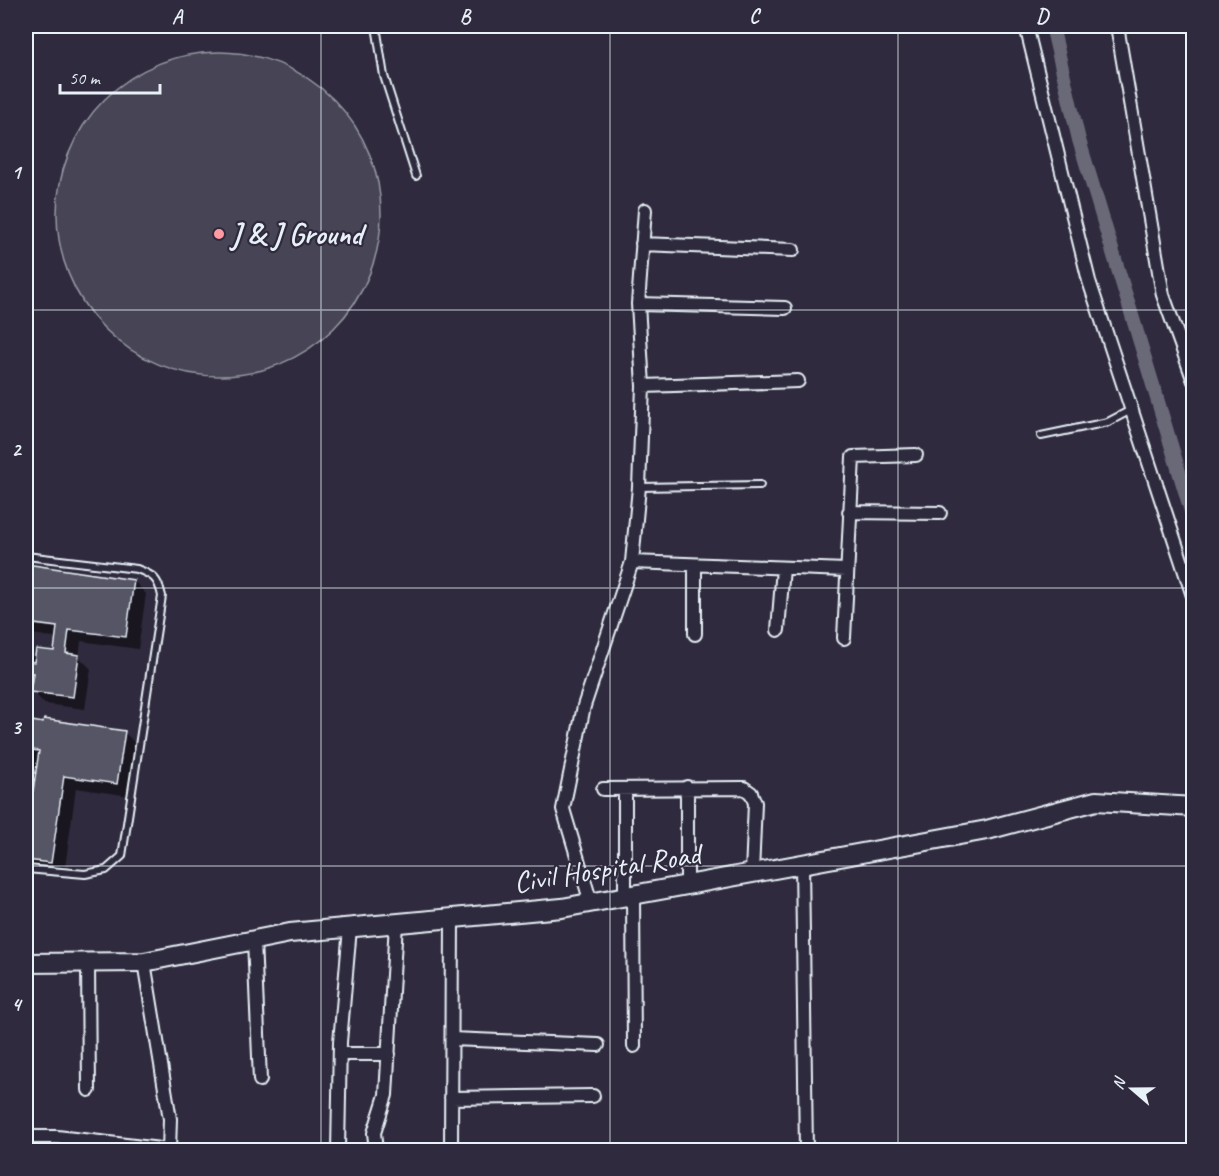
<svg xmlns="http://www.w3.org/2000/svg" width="1219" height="1176" viewBox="0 0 1219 1176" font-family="Caveat,sans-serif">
	<rect width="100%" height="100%" fill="#2f2a3d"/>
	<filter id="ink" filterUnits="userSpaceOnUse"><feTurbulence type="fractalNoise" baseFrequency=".0167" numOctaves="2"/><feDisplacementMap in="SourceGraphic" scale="12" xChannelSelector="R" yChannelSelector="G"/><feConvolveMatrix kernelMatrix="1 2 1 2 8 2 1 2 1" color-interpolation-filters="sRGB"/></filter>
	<g filter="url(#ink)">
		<!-- green -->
		<path fill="#464455" stroke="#979aa6" stroke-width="1.5" d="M57 214a162 162 0 1 1 324 0a162 162 0 1 1-324 0Z"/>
		<!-- shadow -->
		<path fill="#0007" d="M 26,566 L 134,581 L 146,594 L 138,649 L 81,641 L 79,657 L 91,669 L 85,709 L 45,704 L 33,692 L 26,691 L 26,655 L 37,657 L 55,653 L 58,638 L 26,633 Z
			M 26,721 L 125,733 L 137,745 L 130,796 L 76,788 L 64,875 L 26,870 L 26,791 L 35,793 L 37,779 L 26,778 Z"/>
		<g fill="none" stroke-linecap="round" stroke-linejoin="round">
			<!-- canal -->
			<path stroke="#696978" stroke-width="14" d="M 1052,26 L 1079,140 L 1194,521"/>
		</g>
		<!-- building -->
		<path fill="#575565" stroke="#e8f1f8" stroke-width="1.5" d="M 26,564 L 134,580 L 126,637 L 69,630 L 66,653 L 79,655 L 73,697 L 30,692 L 33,673 L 26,672 L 26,661 L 34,662 L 36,649 L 54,651 L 57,627 L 26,623 Z
			M 44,719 L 125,731 L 117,784 L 64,776 L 51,863 L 26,860 L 26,790 L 33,791 L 39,751 L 26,749 L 26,720 L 43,723 Z"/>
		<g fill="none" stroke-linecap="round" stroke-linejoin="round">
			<!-- lane casing -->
			<g stroke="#e8f1f8" stroke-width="10">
				<path id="lane" d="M 376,26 L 384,76 L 416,176
					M 1041,436 L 1108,422 L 1131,410
					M 639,487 L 760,485
					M 26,556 L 137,569 C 153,575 158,578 162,596 L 122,856 L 106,870 L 85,874 L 26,869"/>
			</g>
			<!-- street casing -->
			<g stroke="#e8f1f8" stroke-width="16">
				<path id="street" d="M 1026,26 L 1089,281 L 1194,599
					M 1117,26 L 1163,295 L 1194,381
					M 642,244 L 793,250
					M 638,304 L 785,308
					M 643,386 L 798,381
					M 849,512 L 940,513
					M 632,562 L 846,570
					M 778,630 L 783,568
					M 695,634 L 695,566
					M 844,638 L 853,457 L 916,455
					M 687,787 L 687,885
					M 603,789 L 744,788 L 751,793 L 755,803 L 752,873
					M 625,789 L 625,897
					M 802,864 L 806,1150
					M 633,895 L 634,1046
					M 591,903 L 563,809 L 584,706 L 632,562 L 639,487 L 643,386 L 638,304 L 645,210
					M 254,940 L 260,1080
					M 88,963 L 89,1090
					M 452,1039 L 598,1045
					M 340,1054 L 389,1054
					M 451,1098 L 593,1096
					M 26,1137 L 57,1137 L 169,1150 L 170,1119 L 144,962
					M 338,1150 L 340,1042 L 350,928
					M 376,1150 L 374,1133 L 386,1095 L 396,923
					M 451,1150 L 452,918"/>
			</g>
			<!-- secondary casing -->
			<g stroke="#e8f1f8" stroke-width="22">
				<path id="secondary" d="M 26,963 L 144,962 L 290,933 L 562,908 L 987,830 L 1096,801 L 1194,807"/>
			</g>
			<!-- lane -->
			<use href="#lane" stroke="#2f2a3d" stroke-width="6"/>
			<!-- street -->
			<use href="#street" stroke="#2f2a3d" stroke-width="12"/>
			<!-- secondary -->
			<use href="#secondary" stroke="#2f2a3d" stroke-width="18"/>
		</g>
	</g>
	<!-- grid -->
	<path fill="none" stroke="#e8f1f8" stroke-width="1.5" stroke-opacity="0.55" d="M 321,26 L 321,1150M 610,26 L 610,1150M 898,26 L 898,1150M 26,310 L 1194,310M 26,588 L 1194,588M 26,866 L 1194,866"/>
	<!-- markers -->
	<circle fill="#ff9aa2" stroke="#2f2a3d" stroke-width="2" cx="219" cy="234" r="6"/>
	<g text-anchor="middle" stroke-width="4.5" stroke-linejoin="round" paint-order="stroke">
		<!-- poi labels -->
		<g font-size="30" font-weight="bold" fill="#e8f1f8" stroke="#2f2a3d" text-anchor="start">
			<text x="231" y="244">J &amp; J Ground</text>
		</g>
		<!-- street labels -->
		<g font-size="30" fill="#e8f1f8" stroke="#2f2a3d">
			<text transform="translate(607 868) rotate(-9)" y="10">Civil Hospital Road</text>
		</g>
	</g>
	<!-- margin -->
	<rect width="1219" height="1176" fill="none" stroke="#2f2a3d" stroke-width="66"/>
	<!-- north arrow -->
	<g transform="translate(1132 1089) rotate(290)" stroke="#2f2a3d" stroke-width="4.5" paint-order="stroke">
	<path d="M0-4.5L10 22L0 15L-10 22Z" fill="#e8f1f8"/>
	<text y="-9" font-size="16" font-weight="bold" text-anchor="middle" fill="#e8f1f8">N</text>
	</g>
	<!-- scale -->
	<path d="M60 84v9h100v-9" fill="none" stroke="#e8f1f8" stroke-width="3"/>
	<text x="69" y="84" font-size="18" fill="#e8f1f8" stroke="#2f2a3d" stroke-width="4.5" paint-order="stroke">50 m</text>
	<rect x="33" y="33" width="1153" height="1110" fill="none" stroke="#e8f1f8" stroke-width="2"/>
	<g font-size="20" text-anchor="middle" font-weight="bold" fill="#e8f1f8">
		<text x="177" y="23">A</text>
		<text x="465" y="23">B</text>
		<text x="754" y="23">C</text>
		<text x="1042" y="23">D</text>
		<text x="16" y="179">1</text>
		<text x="16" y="456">2</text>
		<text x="16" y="734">3</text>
		<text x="16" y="1011">4</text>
	</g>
</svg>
